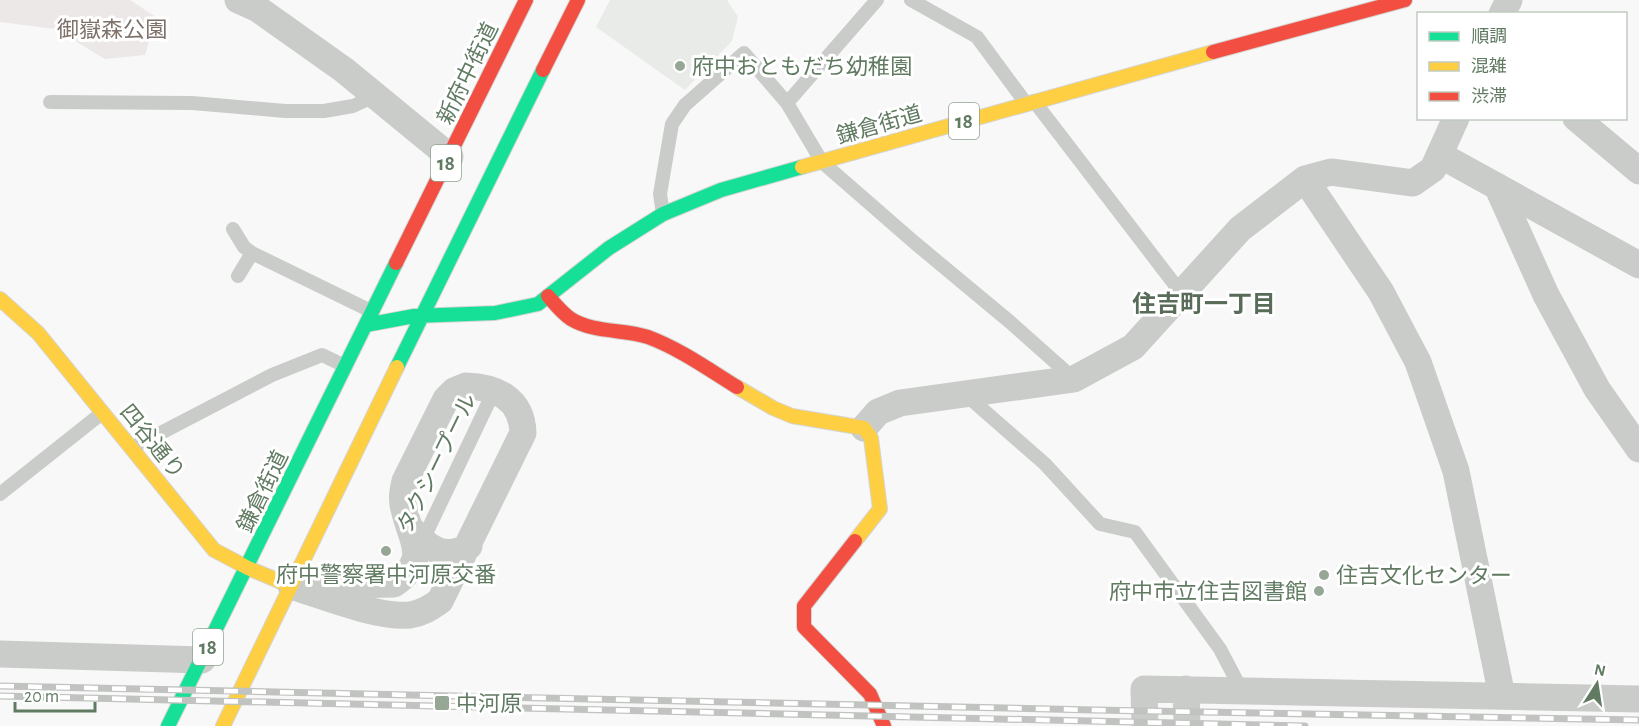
<svg xmlns="http://www.w3.org/2000/svg" width="1639" height="726" viewBox="0 0 1639 726" font-family="'Alegreya Sans','Noto Sans JP',sans-serif">
	<rect width="100%" height="100%" fill="#f9f8f8"/>
	<!-- built -->
	<path fill="#e9ebe8" d="M 610,0 L 727,0 L 738,17 L 732,41 L 685,90 L 596,27 Z"/>
	<!-- green -->
	<path fill="#ebe8e7" d="M 0,0 L 130,0 L 156,17 L 145,55 L 105,59 L 55,29 L 0,22 Z"/>
	<g fill="none" stroke-linecap="round" stroke-linejoin="round">
		<!-- fast casing -->
		<g stroke="#d4d5d3" stroke-width="16">
			<path id="fast" d="M 366,325 L 414,316 L 495,313 L 538,304 L 609,248 L 663,214 L 721,190 L 802,167
				M 397,367 L 543,70
				M 168,726 L 396,263"/>
		</g>
		<!-- slow casing -->
		<g stroke="#d4d5d3" stroke-width="16">
			<path id="slow" d="M 802,167 L 1213,52
				M 0,299 L 38,333 L 214,550 L 248,568 L 291,586
				M 737,387 L 773,408 L 792,416 L 864,428 L 871,438 L 880,509 L 855,541
				M 223,726 L 397,367"/>
		</g>
		<!-- jam casing -->
		<g stroke="#d4d5d3" stroke-width="16">
			<path id="jam" d="M 1213,52 L 1405,0
				M 543,70 L 578,0
				M 396,263 L 526,0
				M 548,296 C 555,304 562,313 571,319 C 594,333 623,329 648,337 C 680,349 708,369 737,387
				M 855,541 L 804,606 L 804,627 L 870,694 L 884,726"/>
		</g>
		<!-- lane -->
		<path stroke="#caccca" stroke-width="14" d="M 911,0 L 977,37 L 1025,102
			M 1034,101 L 1182,294
			M 50,102 L 192,103 L 285,111 L 324,111 L 353,106 L 375,96
			M 787,103 L 822,162 L 915,243 L 1010,322 L 1073,378
			M 663,214 L 660,194 L 672,124 L 685,105 L 744,53 L 787,103 L 877,0
			M 233,229 L 244,247 L 252,253 L 373,312
			M 238,276 L 252,253
			M 965,394 L 1045,464 L 1100,524 L 1135,532 L 1220,649 L 1242,691
			M 132,448 L 272,375 L 322,355 L 345,366
			M 0,494 L 102,413
			M 421,544 L 494,391"/>
		<!-- street -->
		<path stroke="#caccca" stroke-width="27" d="M 238,0 L 258,9 L 344,70 L 450,157
			M 1502,14 L 1509,0
			M 1576,118 L 1639,171
			M 1440,155 L 1639,265
			M 1305,179 L 1381,292 L 1418,362 L 1456,471 L 1502,696
			M 1497,186 L 1546,295 L 1597,389 L 1639,449
			M 466,386 C 497,387 522,399 523,433 L 440,601 C 430,608 422,613 410,615 C 377,618 324,596 291,586 L 394,584 C 431,558 411,542 404,509 C 401,499 403,490 405,481 L 446,399 L 454,391 Z
			M 864,428 L 878,412 L 900,403 L 1074,379 L 1133,347 L 1240,229 L 1305,179 L 1331,172 L 1413,183 L 1433,169 L 1456,118
			M 411,529 C 428,548 444,561 469,546
			M 0,654 L 202,660
			M 1186,689 L 1187,726
			M 1145,726 L 1144,689 L 1639,699"/>
		<!-- fast -->
		<use href="#fast" stroke="#16e098" stroke-width="14"/>
		<!-- slow -->
		<use href="#slow" stroke="#ffcf43" stroke-width="14"/>
		<!-- jam -->
		<use href="#jam" stroke="#f24e42" stroke-width="14"/>
		<!-- rail casing -->
		<g stroke="#c0c3c0" stroke-width="7">
			<path id="rail" d="M 0,686 L 1094,710 L 1639,720
				M 0,696 L 1305,726"/>
		</g>
		<!-- rail -->
		<use href="#rail" stroke="#fff" stroke-width="4.5" stroke-dasharray="14" stroke-linecap="butt"/>
	</g>
	<!-- markers -->
	<g fill="#96a796" stroke="#fff" stroke-width="2">
		<circle cx="680" cy="66" r="6"/>
		<circle cx="386" cy="551" r="6"/>
		<circle cx="1324" cy="575" r="6"/>
		<circle cx="1319" cy="591" r="6"/>
		<rect x="434" y="695" width="16" height="16" rx="3"/>
	</g>
	<g text-anchor="middle" stroke-width="6" stroke-linejoin="round" paint-order="stroke">
		<!-- shield labels -->
		<g fill="#fff" stroke="#90a391" stroke-width="1.5">
			<rect x="949" y="103" width="30" height="36" rx="4.5"/>
			<rect x="431" y="145" width="30" height="36" rx="4.5"/>
			<rect x="193" y="629" width="30" height="36" rx="4.5"/>
		</g>
		<g font-size="21" font-weight="bold" fill="#617b62">
			<text x="964" y="128">18</text>
			<text x="446" y="170">18</text>
			<text x="208" y="654">18</text>
		</g>
		<!-- park labels -->
		<g font-size="22" fill="#7e7169" stroke="#fff">
			<text x="112" y="37">御嶽森公園</text>
		</g>
		<!-- poi labels -->
		<g font-size="22" fill="#617b62" stroke="#fff" text-anchor="start">
			<text x="692" y="74">府中おともだち幼稚園</text>
			<text x="386" y="582" text-anchor="middle">府中警察署中河原交番</text>
			<text x="1336" y="583">住吉文化センター</text>
			<text x="1307" y="599" text-anchor="end">府中市立住吉図書館</text>
			<text x="456" y="711">中河原</text>
		</g>
		<!-- street labels -->
		<g font-size="22" fill="#617b62" stroke="#fff">
			<text transform="translate(467 73) rotate(-64)" y="8">新府中街道</text>
			<text transform="translate(879 124) rotate(-16)" y="8">鎌倉街道</text>
			<text transform="translate(153 441) rotate(51)" y="8">四谷通り</text>
			<text transform="translate(436 463) rotate(-64)" y="8">タクシープール</text>
			<text transform="translate(262 491) rotate(-64)" y="8">鎌倉街道</text>
		</g>
		<!-- neighbourhood labels -->
		<g font-size="24" font-weight="bold" fill="#586c59" stroke="#fff">
			<text x="1204" y="312">住吉町一丁目</text>
		</g>
	</g>
	<!-- legend -->
	<rect x="1417" y="12" width="210" height="108" fill="#ffffff" stroke="#c0cac0" stroke-width="1.5"/>
	<rect x="1429" y="32" width="30" height="9" fill="#16e098" stroke="#c0cac0" stroke-width="1.5"/>
	<text x="1471" y="42" font-size="18" fill="#617b62">順調</text>
	<rect x="1429" y="62" width="30" height="9" fill="#ffcf43" stroke="#c0cac0" stroke-width="1.5"/>
	<text x="1471" y="72" font-size="18" fill="#617b62">混雑</text>
	<rect x="1429" y="92" width="30" height="9" fill="#f24e42" stroke="#c0cac0" stroke-width="1.5"/>
	<text x="1471" y="102" font-size="18" fill="#617b62">渋滞</text>
	<!-- north arrow -->
	<g transform="translate(1597 684) rotate(12)" stroke="#ffffff" stroke-width="4.5" paint-order="stroke">
	<path d="M0-4.5L10 22L0 15L-10 22Z" fill="#617b62"/>
	<text y="-9" font-size="16" font-weight="bold" text-anchor="middle" fill="#617b62">N</text>
	</g>
	<!-- scale -->
	<path d="M15 702v9h80v-9" fill="none" stroke="#617b62" stroke-width="3"/>
	<text x="24" y="702" font-size="18" fill="#617b62" stroke="#ffffff" stroke-width="4.5" paint-order="stroke">20 m</text>
</svg>
